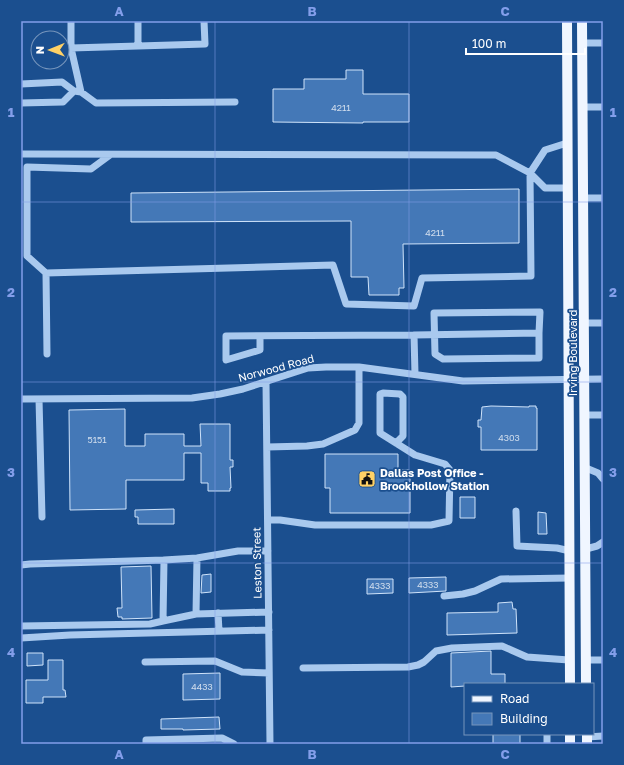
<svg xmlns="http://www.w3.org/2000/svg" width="624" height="765" viewBox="0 0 624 765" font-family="'Golos Text',sans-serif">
	<rect width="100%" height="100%" fill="#1b4f8f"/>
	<!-- building -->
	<path fill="#4478b7" stroke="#cfe3fa" d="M 346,70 L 363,70 L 363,94 L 409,94 L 409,122 L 363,122 L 363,123 L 273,122 L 273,89 L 304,89 L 304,79 L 346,79 Z
		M 519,189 L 519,243 L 403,244 L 404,288 L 399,288 L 399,295 L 369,295 L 368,277 L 351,277 L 351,221 L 131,222 L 131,193 Z
		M 491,406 L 529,407 L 529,406 L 536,406 L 536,408 L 537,408 L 537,450 L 481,450 L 481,427 L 478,427 L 478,420 L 481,420 L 482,407 Z
		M 125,409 L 125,446 L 145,446 L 145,434 L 184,434 L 184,446 L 201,446 L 200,424 L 230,424 L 230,460 L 233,460 L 233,467 L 230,467 L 231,488 L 230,488 L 230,491 L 208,491 L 208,483 L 201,483 L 201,453 L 184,453 L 184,480 L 126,480 L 126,509 L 70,510 L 69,410 Z
		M 325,454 L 398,454 L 398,470 L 410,470 L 410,513 L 330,513 L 330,488 L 325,488 Z
		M 460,497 L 475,497 L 475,518 L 460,518 Z
		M 174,509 L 174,524 L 138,524 L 138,517 L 135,517 L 135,510 Z
		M 538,512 L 546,513 L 547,534 L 538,534 Z
		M 151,566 L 152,618 L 122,619 L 122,617 L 118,617 L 117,608 L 122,608 L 121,567 Z
		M 211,574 L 211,592 L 201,593 L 202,575 Z
		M 446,577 L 446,591 L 409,593 L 409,578 Z
		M 367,579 L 393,579 L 393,593 L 367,594 Z
		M 512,602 L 513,609 L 516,609 L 517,633 L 447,635 L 447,613 L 498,612 L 498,603 Z
		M 491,651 L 491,674 L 505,674 L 505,684 L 465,684 L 465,686 L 451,687 L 451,653 Z
		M 27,653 L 43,653 L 43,665 L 27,666 Z
		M 48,660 L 63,660 L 63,690 L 65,690 L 66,697 L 43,697 L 43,703 L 26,703 L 26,680 L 48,680 Z
		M 220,673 L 220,699 L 183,700 L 183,674 Z
		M 219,717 L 220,729 L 183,730 L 183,729 L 161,729 L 161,719 Z
		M 493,734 L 520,734 L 520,744 L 493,744 Z"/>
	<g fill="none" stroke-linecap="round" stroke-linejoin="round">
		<!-- minor -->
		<path stroke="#a9c9ee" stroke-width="7" d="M 71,21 L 71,48 L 81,92
			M 138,21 L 138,46
			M 583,43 L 603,43
			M 71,48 L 205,44 L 204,21
			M 21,84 L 62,82 L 74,91 L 81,92 L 96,103 L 235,102
			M 21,103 L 63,102 L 74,91
			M 583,107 L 603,107
			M 21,154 L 496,155 L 530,173 L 545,188 L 568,188
			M 584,198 L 603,198
			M 46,273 L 27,256 L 27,167 L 91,169 L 110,155
			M 585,323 L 603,323
			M 260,336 L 260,350 L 226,360 L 226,336 L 414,335
			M 47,354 L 46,273 L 333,265 L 346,304 L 414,306 L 422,278 L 531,276 L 530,173 L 545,150 L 567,143
			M 415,374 L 414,335 L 539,333 L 539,358 L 443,359 L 435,354 L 434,313 L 540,312 L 539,333
			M 266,382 L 270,744
			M 21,399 L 192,398 L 220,394 L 243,389 L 308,368 L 326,367 L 359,367 L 463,381 L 601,379
			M 39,399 L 42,517
			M 585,415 L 603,415
			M 267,447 L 307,446 L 323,444 L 355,430 L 359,423 L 359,367
			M 586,468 L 598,473 L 603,479
			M 516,511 L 517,546 L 557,548 L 570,551
			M 268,520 L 280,520 L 315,525 L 431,525 L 449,521 L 450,470 L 445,464 L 415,455 L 380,433 L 380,394 L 383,393 L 400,394 L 403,397 L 403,436 L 396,443
			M 586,549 L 597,546 L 603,542
			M 268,551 L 238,551 L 197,558 L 164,560 L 163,621 L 196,614 L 269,612
			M 21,565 L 30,564 L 164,560
			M 444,596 L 463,594 L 475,591 L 501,579 L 570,578
			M 218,613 L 219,631
			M 196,614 L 197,558
			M 21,626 L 150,624 L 163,621
			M 21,638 L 70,635 L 269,630
			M 586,660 L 603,660
			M 145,662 L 215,661 L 242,672 L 269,673
			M 303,668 L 408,667 L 418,665 L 424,662 L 436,651 L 452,648 L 502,646 L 527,657 L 569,660
			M 547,734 L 547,744
			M 587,737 L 603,736
			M 146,744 L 146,740 L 222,738 L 234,744"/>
		<!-- major -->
		<path stroke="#f0f6ff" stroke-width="10" d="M 567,21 L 570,684
			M 582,21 L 586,684
			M 570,734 L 570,744
			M 587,734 L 587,744"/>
	</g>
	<!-- grid -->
	<path fill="none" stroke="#839eea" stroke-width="1" stroke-opacity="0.55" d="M 215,21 L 215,744M 409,21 L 409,744M 21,202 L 603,202M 21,382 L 603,382M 21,563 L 603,563"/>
	<!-- icons -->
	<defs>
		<g id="civic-square" transform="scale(0.9)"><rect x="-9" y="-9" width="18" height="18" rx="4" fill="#ffd166" stroke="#1b4f8f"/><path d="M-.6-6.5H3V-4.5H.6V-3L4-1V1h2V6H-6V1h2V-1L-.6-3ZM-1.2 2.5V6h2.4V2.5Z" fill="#111"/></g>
	</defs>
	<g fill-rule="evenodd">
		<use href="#civic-square" x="367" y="479"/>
	</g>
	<g text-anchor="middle" stroke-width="3.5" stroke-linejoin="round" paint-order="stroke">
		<!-- number labels -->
		<g font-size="9" fill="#d0dded">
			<text x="341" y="111">4211</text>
			<text x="435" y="236">4211</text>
			<text x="509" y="441">4303</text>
			<text x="97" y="443">5151</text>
			<text x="428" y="588">4333</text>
			<text x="380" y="589">4333</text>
			<text x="202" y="690">4433</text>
		</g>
		<!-- street labels -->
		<g font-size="11" fill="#fff" stroke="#1b4f8f">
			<text transform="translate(573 353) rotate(-90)" y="4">Irving Boulevard</text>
			<text transform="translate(276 368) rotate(-15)" y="4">Norwood Road</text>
			<text transform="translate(257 563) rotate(-91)" y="4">Leston Street</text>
		</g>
		<!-- poi labels -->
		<g font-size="11" font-weight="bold" fill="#fff" stroke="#1b4f8f" text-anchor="start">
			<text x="380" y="477">Dallas Post Office -<tspan x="380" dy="13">Brookhollow Station</tspan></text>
		</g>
	</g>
	<!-- border -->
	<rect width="624" height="765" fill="none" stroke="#1b4f8f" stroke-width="44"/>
	<!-- legend -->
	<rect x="464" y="683" width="130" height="52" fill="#1b4f8f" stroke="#7695bc"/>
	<rect x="472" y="696" width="20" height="6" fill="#f0f6ff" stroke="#7695bc"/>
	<text x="500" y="703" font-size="12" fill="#ffffff">Road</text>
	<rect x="472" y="713" width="20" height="12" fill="#4478b7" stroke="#7695bc"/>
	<text x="500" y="723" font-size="12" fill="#ffffff">Building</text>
	<!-- north arrow -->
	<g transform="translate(50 50) rotate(269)"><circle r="19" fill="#1b4f8f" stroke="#7695bc"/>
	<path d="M0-3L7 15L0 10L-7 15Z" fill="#ffd166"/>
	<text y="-6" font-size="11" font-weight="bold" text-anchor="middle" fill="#ffffff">N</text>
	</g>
	<!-- scale -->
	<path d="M466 48v6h119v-6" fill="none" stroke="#ffffff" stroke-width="2"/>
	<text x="472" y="48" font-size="12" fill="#ffffff" stroke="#1b4f8f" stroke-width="3" paint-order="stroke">100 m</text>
	<rect x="22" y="22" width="580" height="721" fill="none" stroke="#839eea" stroke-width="1.5"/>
	<g font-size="13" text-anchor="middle" font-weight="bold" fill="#839eea">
		<text x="119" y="16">A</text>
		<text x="312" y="16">B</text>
		<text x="505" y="16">C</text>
		<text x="11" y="117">1</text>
		<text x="613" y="117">1</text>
		<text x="11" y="297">2</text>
		<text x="613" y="297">2</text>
		<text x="11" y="477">3</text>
		<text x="613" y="477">3</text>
		<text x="11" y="657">4</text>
		<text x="613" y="657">4</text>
		<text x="119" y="759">A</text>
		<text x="312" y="759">B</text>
		<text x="505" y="759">C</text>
	</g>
</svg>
